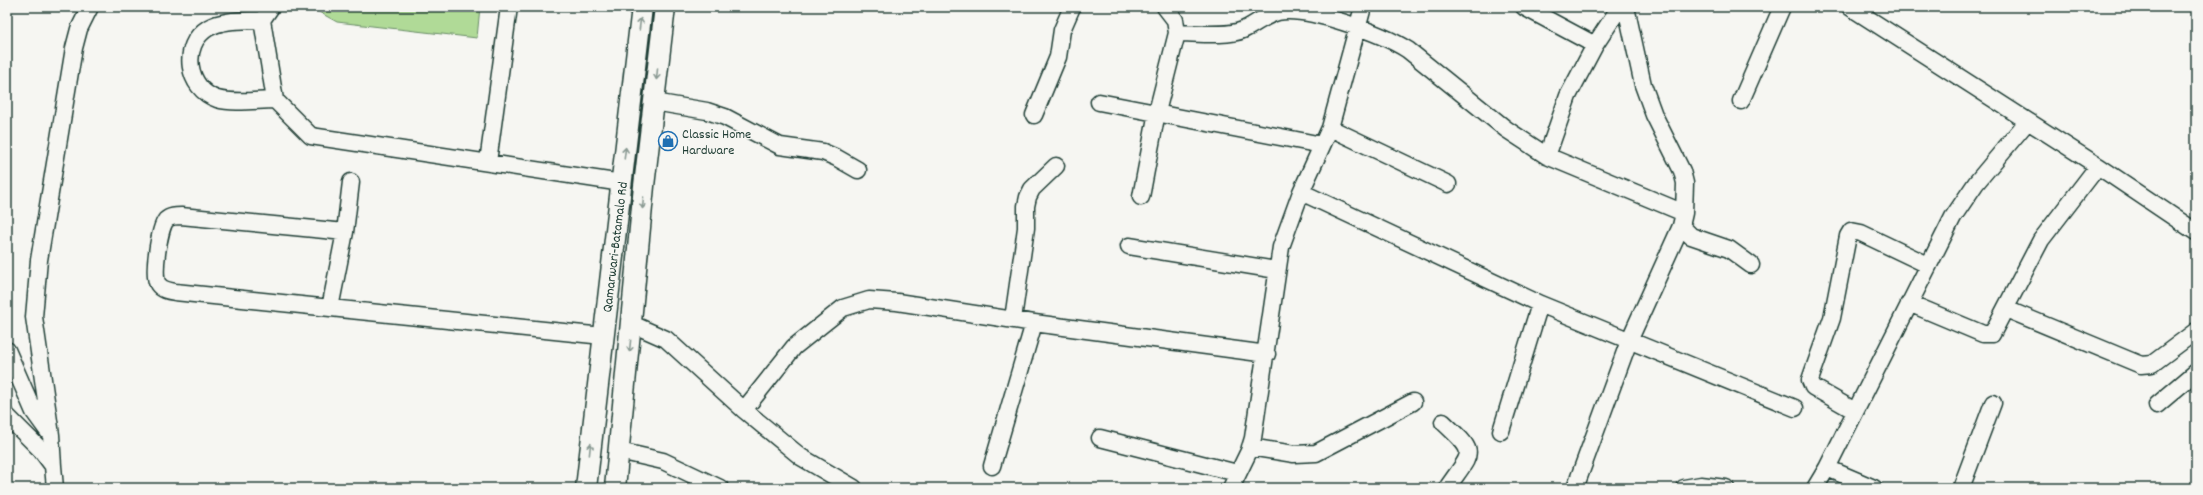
<svg xmlns="http://www.w3.org/2000/svg" width="2203" height="495" viewBox="0 0 2203 495" font-family="Dekko,sans-serif">
	<rect width="100%" height="100%" fill="#f6f6f2"/>
	<filter id="ink" filterUnits="userSpaceOnUse"><feTurbulence type="fractalNoise" baseFrequency=".025" numOctaves="2"/><feDisplacementMap in="SourceGraphic" scale="8" xChannelSelector="R" yChannelSelector="G"/><feConvolveMatrix kernelMatrix="1 2 1 2 8 2 1 2 1" color-interpolation-filters="sRGB"/></filter>
	<g filter="url(#ink)">
		<!-- green -->
		<path fill="#b0da97" stroke="#688c66" d="M 310,7 L 480,7 L 477,38 L 337,22 Z"/>
		<g fill="none" stroke-linecap="round" stroke-linejoin="round">
			<!-- minor casing -->
			<g stroke="#1f3d34" stroke-width="19">
				<path id="minor" d="M 271,7 L 262,20 L 275,100 L 311,136 L 622,183
					M 1165,7 L 1175,20 L 1177,33 C 1195,33 1227,37 1243,30 C 1255,25 1265,15 1278,12 C 1308,6 1383,34 1408,50 L 1506,129 L 1547,156 L 1684,213 L 1681,226 L 1691,236 L 1729,249 L 1751,265
					M 1524,7 L 1595,45 L 1568,96 L 1547,156
					M 1626,7 L 1643,85 L 1654,115 L 1682,171 L 1685,183 L 1684,213
					M 1850,7 L 2098,166 L 2196,232
					M 262,20 C 244,21 224,19 208,28 C 180,45 187,89 217,99 C 235,104 257,100 275,100
					M 1595,45 L 1620,7
					M 1741,101 L 1782,7
					M 654,102 L 707,111 L 725,117 L 780,146 L 823,152 L 837,158 L 858,170
					M 1099,102 L 1322,145
					M 1034,115 L 1058,57 L 1062,30 L 1072,7
					M 1330,128 L 1448,184
					M 488,162 L 509,7
					M 351,182 L 345,232 L 181,216 C 176,216 170,216 166,220 C 159,229 152,276 158,284 C 162,290 169,291 175,292 L 603,336
					M 1301,192 L 1540,304 L 1795,408
					M 1141,197 L 1157,112 L 1177,33
					M 1129,246 L 1277,270
					M 1909,303 L 1983,334 L 1992,334 L 2041,240 L 2098,166
					M 330,308 L 345,232
					M 2006,309 L 2141,365 L 2152,364 L 2196,331
					M 1013,319 L 1026,228 L 1026,206 L 1028,197 L 1032,189 L 1056,166
					M 632,324 L 666,339 L 744,410 L 801,457 L 854,488
					M 7,350 L 34,412 L 50,434
					M 2157,405 L 2196,372
					M 744,410 L 794,347 L 843,308 L 869,300 L 897,302 L 1034,323 L 1267,354
					M 1855,411 L 1813,387 L 1810,380 L 1832,318 L 1848,236 L 1851,231 L 1861,233 L 1928,265
					M 7,416 L 41,450 L 53,466 L 55,488
					M 1443,422 C 1478,455 1473,450 1447,488
					M 1501,431 L 1540,304
					M 1100,438 L 1237,473
					M 1250,447 L 1294,454 L 1316,453 L 1413,402
					M 619,451 L 663,461 L 720,488
					M 53,466 L 51,435 L 34,317 L 39,260 L 74,48 L 79,29 L 90,7
					M 992,466 L 1034,323
					M 1827,468 L 1874,488
					M 1231,488 L 1249,451 L 1253,438 L 1281,247 L 1301,192 L 1330,128 L 1363,7
					M 1575,488 L 1629,341 L 1681,226
					M 1684,488 L 1701,485 L 1726,488
					M 1815,488 L 1827,468 L 1953,217 L 1976,183 L 2027,122
					M 1961,488 L 1993,403"/>
			</g>
			<!-- major casing -->
			<g stroke="#1f3d34" stroke-width="23">
				<path id="major" d="M 586,488 L 642,7
					M 615,488 L 644,186 L 665,7"/>
			</g>
			<!-- minor -->
			<use href="#minor" stroke="#f6f6f2" stroke-width="16"/>
			<!-- major -->
			<use href="#major" stroke="#f6f6f2" stroke-width="20"/>
		</g>
		<!-- one-way arrows -->
		<defs><path id="oneway-shaft" d="M-6 0H5M1.5-3L5.5 0L1.5 3" fill="none" stroke-width="1.6" stroke-linecap="round" stroke-linejoin="round"/></defs>
		<g stroke="#8a9a93">
			<use href="#oneway-shaft" transform="translate(640 24) rotate(-83)"/>
			<use href="#oneway-shaft" transform="translate(657 74) rotate(96)"/>
			<use href="#oneway-shaft" transform="translate(625 153) rotate(-83)"/>
			<use href="#oneway-shaft" transform="translate(643 203) rotate(95)"/>
			<use href="#oneway-shaft" transform="translate(630 346) rotate(96)"/>
			<use href="#oneway-shaft" transform="translate(590 449) rotate(-84)"/>
		</g>
	</g>
	<!-- icons -->
	<defs>
		<g id="shop-ring" transform="scale(1)"><circle r="9.5" fill="#f6f6f2" stroke="#1f6fb2" stroke-width="1.5"/><path d="M-5-2.5h2.3a2.7 3.5 0 0 1 5.4 0H5L5.5 6h-11ZM-1.5-2.5h3a1.5 2.3 0 0 0-3 0Z" fill="#1f6fb2"/></g>
	</defs>
	<g fill-rule="evenodd">
		<use href="#shop-ring" x="668" y="141"/>
	</g>
	<g text-anchor="middle" stroke-width="3" stroke-linejoin="round" paint-order="stroke">
		<!-- poi labels -->
		<g font-size="14" fill="#1f3d34" stroke="#f6f6f2" text-anchor="start">
			<text x="682" y="138">Classic Home<tspan x="682" dy="16">Hardware</tspan></text>
		</g>
		<!-- street labels -->
		<g font-size="14" fill="#1f3d34" stroke="#f6f6f2">
			<text transform="translate(614 247) rotate(-83)" y="5">Qamarwari-Batamalo Rd</text>
		</g>
	</g>
	<!-- margin -->
	<rect width="2203" height="495" fill="none" stroke="#f6f6f2" stroke-width="24"/>
	<rect x="12" y="12" width="2179" height="471" fill="none" stroke="#1f3d34" stroke-width="1.5" filter="url(#ink)"/>
</svg>
